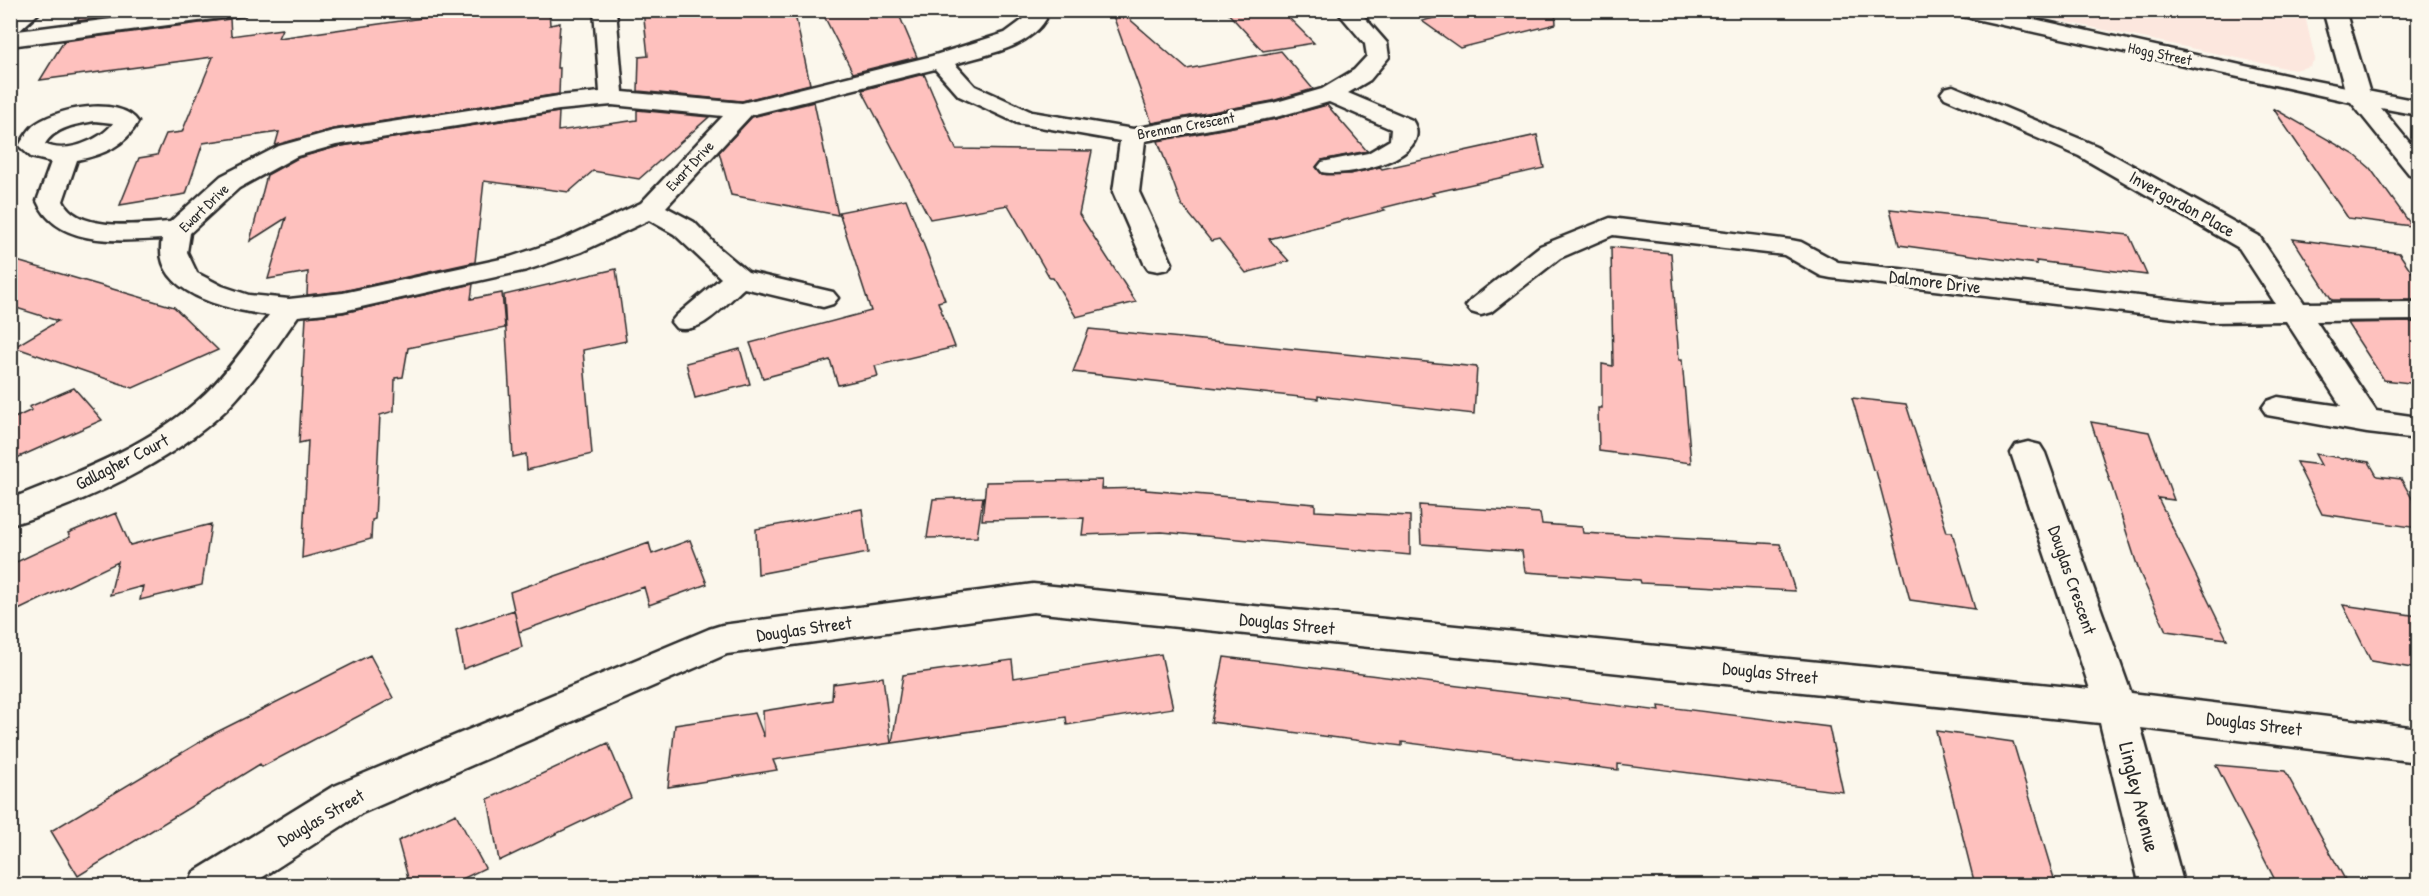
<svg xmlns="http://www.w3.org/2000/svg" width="2429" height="896" viewBox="0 0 2429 896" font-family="'Patrick Hand',sans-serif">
	<rect width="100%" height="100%" fill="#fbf7ec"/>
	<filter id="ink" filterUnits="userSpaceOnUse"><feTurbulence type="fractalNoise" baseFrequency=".0167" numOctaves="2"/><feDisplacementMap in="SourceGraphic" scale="12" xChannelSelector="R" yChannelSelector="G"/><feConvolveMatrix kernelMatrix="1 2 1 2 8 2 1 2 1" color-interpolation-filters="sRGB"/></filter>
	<g filter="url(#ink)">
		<!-- built -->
		<path fill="#fce7de" d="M 2014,11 L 2304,11 L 2315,59 L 2310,66 L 2295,70 Z"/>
		<!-- building -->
		<path fill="#fec1be" stroke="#2b2b2b" stroke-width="1.5" d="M 84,10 L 159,10 L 77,21 Z
			M 480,10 L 549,10 L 550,25 L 560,23 L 557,68 L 560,68 L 559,94 L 333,129 L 275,146 L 279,132 L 203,143 L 186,194 L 120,205 L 139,158 L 157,155 L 166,134 L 182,132 L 213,57 L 40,80 L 64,41 L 230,19 L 231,36 L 282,29 L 278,38 Z
			M 643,10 L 794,10 L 810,84 L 742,101 L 638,91 L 639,57 L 648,56 Z
			M 821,10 L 897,10 L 917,57 L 853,73 Z
			M 1111,10 L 1119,10 L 1187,69 L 1281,51 L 1313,89 L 1272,101 L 1152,123 Z
			M 1225,10 L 1281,10 L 1314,43 L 1263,51 Z
			M 1465,10 L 1555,10 L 1556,24 L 1460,48 L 1422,21 Z
			M 924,74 L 956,149 L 1092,151 L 1079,214 L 1136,302 L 1076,317 L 1053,278 L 1050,278 L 1008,205 L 930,219 L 862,90 Z
			M 814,102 L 838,215 L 731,195 L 719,152 L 752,117 Z
			M 1327,105 L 1367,151 L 1322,160 L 1316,167 L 1322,174 L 1350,174 L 1380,167 L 1382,169 L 1537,135 L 1544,168 L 1432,193 L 1434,195 L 1382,208 L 1385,210 L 1269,239 L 1289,261 L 1246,273 L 1219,239 L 1211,241 L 1181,204 L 1158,141 L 1276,119 Z
			M 2273,108 L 2355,155 L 2370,168 L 2412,226 L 2348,218 Z
			M 637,110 L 709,117 L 639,179 L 593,171 L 569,192 L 484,181 L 475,262 L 343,291 L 307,295 L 308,272 L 268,279 L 286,218 L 250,241 L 267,175 L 298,158 L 336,147 L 559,112 L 558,131 L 637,120 Z
			M 906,199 L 945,300 L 938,302 L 955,347 L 875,366 L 878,376 L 838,385 L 830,360 L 763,378 L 750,343 L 871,311 L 839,212 Z
			M 1890,209 L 2129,235 L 2147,275 L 2036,261 L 2037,264 L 1899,245 Z
			M 2293,239 L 2399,253 L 2418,281 L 2418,300 L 2332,300 Z
			M 1611,247 L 1671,253 L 1679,360 L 1682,360 L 1691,463 L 1599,451 L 1598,408 L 1602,408 L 1602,364 L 1613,366 Z
			M 10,259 L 174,307 L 218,350 L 133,388 L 14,347 L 58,321 L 10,306 Z
			M 616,269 L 626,341 L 583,350 L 592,454 L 527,470 L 526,454 L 513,457 L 504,295 Z
			M 473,284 L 471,299 L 502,293 L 505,328 L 408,348 L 403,377 L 395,378 L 394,411 L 380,415 L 375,519 L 372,520 L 371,539 L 302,558 L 308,441 L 299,443 L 306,317 L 343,313 Z
			M 2418,322 L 2418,384 L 2384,380 L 2347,323 Z
			M 1089,329 L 1477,367 L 1474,414 L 1318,396 L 1318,399 L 1073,372 Z
			M 740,349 L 750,384 L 695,398 L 686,363 Z
			M 74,388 L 102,420 L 10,461 L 10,420 L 32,410 L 29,407 Z
			M 1852,398 L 1906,404 L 1947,532 L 1952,532 L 1975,609 L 1910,600 L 1876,471 L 1873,470 Z
			M 2091,422 L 2149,432 L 2174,500 L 2158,498 L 2227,639 L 2166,631 L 2139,571 Z
			M 2315,454 L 2369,462 L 2377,476 L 2401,479 L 2418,509 L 2418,528 L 2322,514 L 2296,462 L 2321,465 Z
			M 1102,480 L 1101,489 L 1146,488 L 1146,490 L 1315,504 L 1315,511 L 1410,516 L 1410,555 L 1162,532 L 1082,535 L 1084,518 L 982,520 L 986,482 Z
			M 983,497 L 977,537 L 927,538 L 933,499 Z
			M 1419,505 L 1540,513 L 1542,524 L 1582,527 L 1583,533 L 1780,544 L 1795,591 L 1641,583 L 1640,580 L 1525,572 L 1522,551 L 1421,544 Z
			M 862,509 L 868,553 L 758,574 L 756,529 Z
			M 116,513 L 130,545 L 211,524 L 202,585 L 140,600 L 143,586 L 110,595 L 118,562 L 10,614 L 10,565 L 70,537 L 68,533 Z
			M 690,540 L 707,584 L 649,605 L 644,587 L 519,632 L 510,592 L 649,543 L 652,554 Z
			M 2343,605 L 2418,616 L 2418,669 L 2371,661 Z
			M 514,610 L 522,647 L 463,669 L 456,630 Z
			M 1161,654 L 1173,708 L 1067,725 L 1066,717 L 892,743 L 903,675 L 1012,660 L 1014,678 Z
			M 370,655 L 393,698 L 262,767 L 260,764 L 78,876 L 51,831 L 215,733 Z
			M 1224,657 L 1660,711 L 1659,706 L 1829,727 L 1843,792 L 1618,764 L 1618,770 L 1402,742 L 1402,746 L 1211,722 Z
			M 883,677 L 891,743 L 773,760 L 777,770 L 668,787 L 675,725 L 755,713 L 764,737 L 763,711 L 832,700 L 833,684 Z
			M 1936,731 L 2013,742 L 2056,885 L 1975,885 Z
			M 608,743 L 631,798 L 499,861 L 488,799 Z
			M 2216,765 L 2285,771 L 2348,885 L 2275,880 Z
			M 456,814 L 485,868 L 450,885 L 410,885 L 398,841 Z"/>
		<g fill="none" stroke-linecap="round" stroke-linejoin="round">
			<!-- minor casing -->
			<g stroke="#2b2b2b" stroke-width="5">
				<path id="minor" d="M 18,10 L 42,10 L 18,32 L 10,33 L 10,16 Z
					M 594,10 L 616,10 L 623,92 L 742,103 L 932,56 L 1005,33 L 1024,19 L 1022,10 L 1044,10 L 1046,19 C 1028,49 986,54 955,64 L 975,86 L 1032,112 L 1133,129 L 1273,103 L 1322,89 L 1354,70 L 1367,56 L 1365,44 L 1336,10 L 1358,10 L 1387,43 L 1389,57 L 1370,80 L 1348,93 L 1412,120 C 1438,158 1346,178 1322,172 L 1318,167 L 1322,162 L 1368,153 L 1390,140 L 1391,129 L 1329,102 L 1276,117 L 1145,141 L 1139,192 L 1172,263 L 1168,269 L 1158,271 L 1148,269 L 1144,263 L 1113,192 L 1120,141 L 1017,123 L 959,96 L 935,69 L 751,115 L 666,207 L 694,222 L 718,247 L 748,272 L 833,292 L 838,298 L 833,304 L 823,307 L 744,288 C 725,304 702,335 676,328 L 671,322 L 676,316 L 721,278 L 674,234 L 649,220 L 581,252 L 527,270 L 343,311 L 298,316 C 275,348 254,382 226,410 C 171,462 83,504 10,525 L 10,499 C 79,472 152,445 206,393 C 230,369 249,341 269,315 C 228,310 151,294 162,239 C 119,241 57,247 37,201 L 51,162 L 31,157 L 19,146 C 23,139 27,132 33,126 C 55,108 120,95 138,122 C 125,146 103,155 77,160 L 63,201 C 78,233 141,224 170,222 L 221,176 L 279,146 L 333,131 L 559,96 L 600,92 ZM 612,105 L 723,116 L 641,203 L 561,240 L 510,257 L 343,293 L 289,299 L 249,295 L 222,286 L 197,273 L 187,252 L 190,233 L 239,188 L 297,156 L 336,145 L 559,110 ZM 95,121 L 113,123 C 102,140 64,155 45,144 C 55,127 78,124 95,121 Z
					M 1952,10 L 1993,10 L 2290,76 L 2418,101 L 2418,115 L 2381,108 L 2418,153 L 2418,177 L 2409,174 L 2351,102 L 1962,16 L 1954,15 Z
					M 1953,86 L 2097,146 L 2259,236 L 2304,303 L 2418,302 L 2418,320 L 2316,321 L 2376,411 L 2418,417 L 2418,439 L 2367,433 L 2267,415 L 2262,408 L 2267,401 L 2278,397 L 2341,406 L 2286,321 L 2209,322 L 1831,278 L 1821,276 L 1784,255 L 1613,235 L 1560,258 L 1491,312 L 1481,315 L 1471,312 L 1466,306 L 1471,300 L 1540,246 L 1610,218 L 1791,240 L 1801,242 L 1838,262 L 2209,304 L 2275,303 L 2239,248 L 2079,156 L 1945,98 L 1941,93 L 1945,88 Z
					M 2028,442 L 2040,445 L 2045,453 L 2131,693 L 2418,728 L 2418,762 L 2141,728 L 2184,886 L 2140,886 L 2100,723 L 1033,612 L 727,654 L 362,813 L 249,886 L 188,886 L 194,872 L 332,787 L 709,629 L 722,625 L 1033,584 L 2090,689 L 2011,453 L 2016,445 Z"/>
			</g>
			<!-- tertiary casing -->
			<g stroke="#2b2b2b" stroke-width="5">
				<path id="tertiary" d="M 2323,10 L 2345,10 L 2371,97 L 2367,102 L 2359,104 L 2351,102 L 2347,97 Z"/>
			</g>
			<!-- secondary casing -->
			<g stroke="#2b2b2b" stroke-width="5">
				<path id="secondary" d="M 181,10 L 246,10 L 244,15 L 236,16 L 10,46 L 10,32 Z"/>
			</g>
			<!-- minor -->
			<use href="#minor" fill="#fbf7ec" fill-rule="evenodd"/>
			<!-- tertiary -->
			<use href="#tertiary" fill="#fbf7ec" fill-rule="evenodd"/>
			<!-- secondary -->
			<use href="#secondary" fill="#fbf7ec" fill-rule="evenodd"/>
		</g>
	</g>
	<g text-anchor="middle" stroke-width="6" stroke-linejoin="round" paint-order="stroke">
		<!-- far-street labels -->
		<g font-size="15" fill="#2b2b2b" stroke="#fbf7ec">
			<text transform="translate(2160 54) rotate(12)" y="5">Hogg Street</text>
			<text transform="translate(1186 126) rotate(-10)" y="5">Brennan Crescent</text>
			<text transform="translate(690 166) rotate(-47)" y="5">Ewart Drive</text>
			<text transform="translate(204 208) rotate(-44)" y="5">Ewart Drive</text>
		</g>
		<!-- street labels -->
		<g font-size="18" fill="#2b2b2b" stroke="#fbf7ec">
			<text transform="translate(2182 204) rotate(29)" y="6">Invergordon Place</text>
			<text transform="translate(1935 282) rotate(7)" y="6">Dalmore Drive</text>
			<text transform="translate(122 462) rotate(-27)" y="6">Gallagher Court</text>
			<text transform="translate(2072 580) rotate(71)" y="6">Douglas Crescent</text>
			<text transform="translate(1287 624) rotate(6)" y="6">Douglas Street</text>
			<text transform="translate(804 629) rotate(-8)" y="6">Douglas Street</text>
			<text transform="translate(1770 673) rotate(6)" y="6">Douglas Street</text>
			<text transform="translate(2254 724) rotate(7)" y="6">Douglas Street</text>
			<text transform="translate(321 818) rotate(-30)" y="6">Douglas Street</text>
		</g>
		<!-- near-street labels -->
		<g font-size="21" fill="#2b2b2b" stroke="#fbf7ec">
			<text transform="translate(2139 797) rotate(76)" y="7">Lingley Avenue</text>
		</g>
	</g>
	<!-- margin -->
	<rect width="2429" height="896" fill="none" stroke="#fbf7ec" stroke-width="36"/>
	<rect x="18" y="18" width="2393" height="860" fill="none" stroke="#2b2b2b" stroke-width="2" filter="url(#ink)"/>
</svg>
